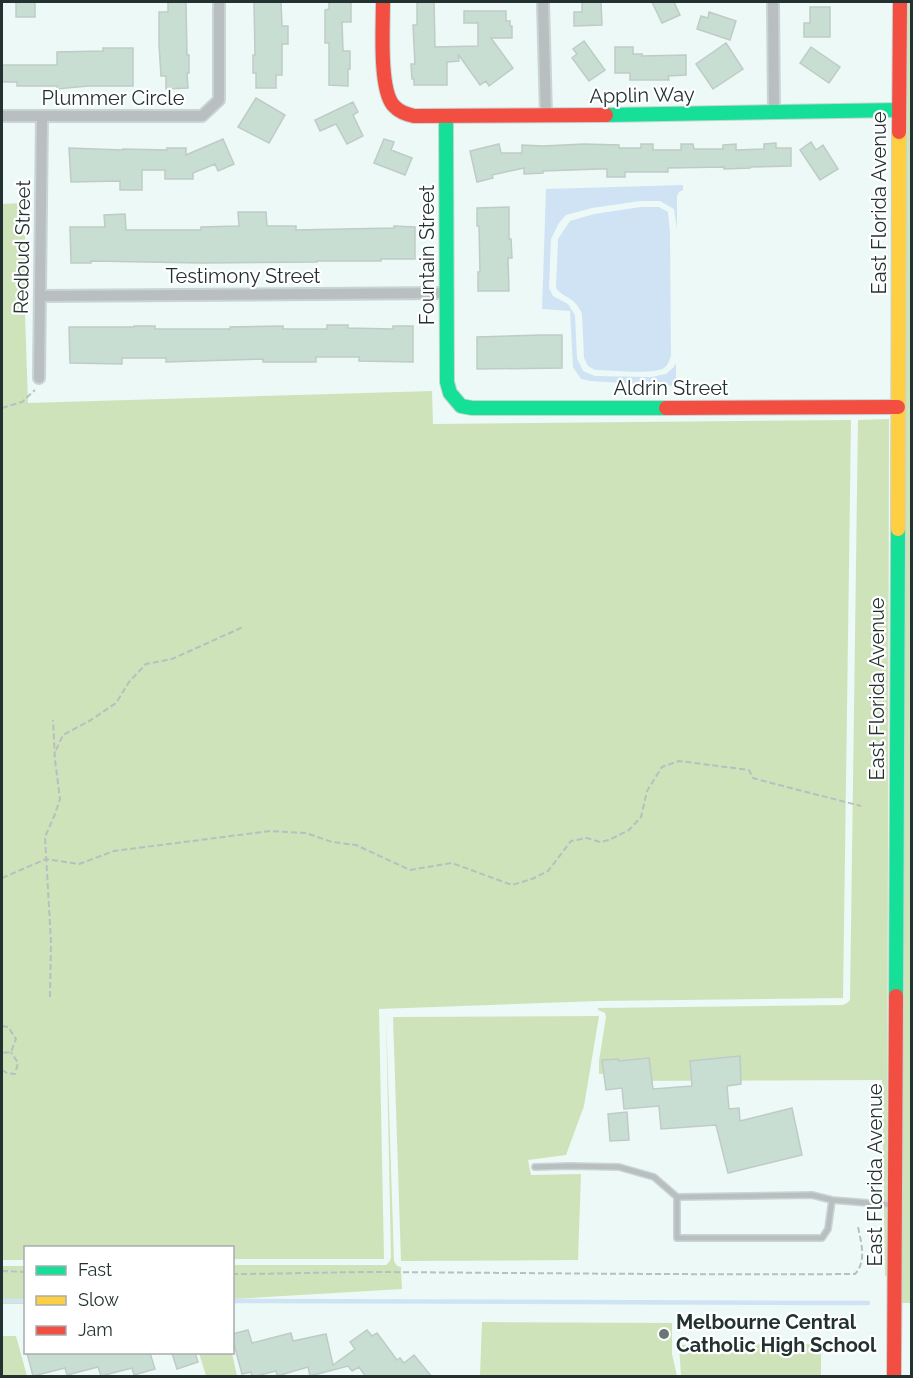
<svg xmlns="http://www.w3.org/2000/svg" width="913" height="1378" viewBox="0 0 913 1378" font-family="Raleway,sans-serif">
	<rect width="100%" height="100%" fill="#ecf9f7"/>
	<!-- green -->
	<path fill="#cee3ba" d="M 900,2 L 911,2 L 912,1303 L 895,1303 Z
		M 25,203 L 25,314 L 28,403 L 432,391 L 433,424 L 851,420 L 843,998 L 599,1001 L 379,1009 L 384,1259 L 233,1259 L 232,1248 L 26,1248 L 25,1260 L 2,1260 L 2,204 Z
		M 889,419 L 887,1276 L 885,1276 L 882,1080 L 615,1081 L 615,1074 L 599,1074 L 599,1061 L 606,1017 L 605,1013 L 598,1010 L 598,1008 L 843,1005 L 847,1003 L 850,1000 L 858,420 Z
		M 386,1015 L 394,1261 L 397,1266 L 401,1267 L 402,1289 L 233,1299 L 233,1265 L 386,1265 L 389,1262 L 391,1258 Z
		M 599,1016 L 584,1106 L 566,1155 L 528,1160 L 531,1175 L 581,1174 L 578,1260 L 401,1261 L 393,1017 Z
		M 2,1266 L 25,1266 L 25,1304 L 2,1304 Z
		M 482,1322 L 672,1323 L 672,1354 L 677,1376 L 480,1376 Z
		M 2,1336 L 16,1336 L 27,1376 L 2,1376 Z
		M 811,1344 L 821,1354 L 821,1376 L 681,1376 L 679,1345 Z
		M 199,1353 L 232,1353 L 237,1376 L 206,1376 Z"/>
	<!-- water -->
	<path fill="#cfe3f4" d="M 683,185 L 683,190 L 679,192 L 677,196 L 677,230 L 674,209 L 660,201 L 640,201 L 592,208 L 566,215 L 559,223 L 551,239 L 549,288 L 553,296 L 568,304 L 575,315 L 577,358 L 583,371 L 595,376 L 651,377 L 666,374 L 673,368 L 676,363 L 676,386 L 590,381 L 581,379 L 573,367 L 570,311 L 542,309 L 546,189 Z
		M 641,207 L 659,207 L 668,212 L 670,232 L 671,356 C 669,361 668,365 664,368 C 653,375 610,370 595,370 L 588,366 L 584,358 L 582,314 C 575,296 564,299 556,288 L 558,239 L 570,221 L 594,214 Z"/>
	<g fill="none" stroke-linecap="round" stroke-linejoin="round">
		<!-- stream -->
		<path stroke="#cfe3f4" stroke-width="4.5" d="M 2,1301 L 26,1301
			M 232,1301 L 868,1303"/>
	</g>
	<!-- building -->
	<path fill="#c8ded3" stroke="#bfcbc6" stroke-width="1.5" d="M 16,2 L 35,2 L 35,17 L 16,17 Z
		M 168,2 L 186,2 L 187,55 L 189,55 L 189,73 L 187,73 L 188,88 L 166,89 L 166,76 L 161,76 L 159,44 L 159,12 L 168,12 Z
		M 254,2 L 281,2 L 282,26 L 288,26 L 288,44 L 282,44 L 282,75 L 276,75 L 276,88 L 256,88 L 256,73 L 253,73 L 253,55 L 255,55 Z
		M 329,2 L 351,2 L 351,22 L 342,22 L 343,51 L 350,51 L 350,69 L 348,69 L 348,86 L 329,85 L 329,43 L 325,43 L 325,10 L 329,9 Z
		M 417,2 L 434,2 L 435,47 L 478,46 L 478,23 L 464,23 L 464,11 L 506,11 L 506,21 L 510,21 L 510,26 L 512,26 L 512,38 L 491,38 L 513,68 L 489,86 L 486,81 L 480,85 L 458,54 L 459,61 L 447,62 L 447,85 L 414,85 L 414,79 L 412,79 L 411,64 L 415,64 L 413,25 L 417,25 Z
		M 582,2 L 601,2 L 602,25 L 574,26 L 574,12 L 582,12 Z
		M 652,2 L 674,2 L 680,15 L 662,23 Z
		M 810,7 L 830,7 L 830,37 L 804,37 L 804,23 L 810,23 Z
		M 709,12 L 736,21 L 730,40 L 697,29 L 701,16 L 708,18 Z
		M 584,41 L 605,70 L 589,81 L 572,58 L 577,54 L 573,49 Z
		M 726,43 L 743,69 L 713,89 L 696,64 Z
		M 615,47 L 633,47 L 633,54 L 642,54 L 642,56 L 686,55 L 686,75 L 668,76 L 669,80 L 630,80 L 630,73 L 615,73 Z
		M 811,47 L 840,67 L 829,83 L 800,63 Z
		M 103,48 L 133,48 L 133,86 L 88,86 L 57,89 L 57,86 L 17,86 L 17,82 L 2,82 L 2,65 L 57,65 L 57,52 L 103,51 Z
		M 256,98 L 285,115 L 269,143 L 238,127 Z
		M 353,102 L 358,112 L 353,115 L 363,136 L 347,144 L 336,124 L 320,131 L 315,120 Z
		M 223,139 L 234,164 L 218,171 L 215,164 L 193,173 L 193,179 L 165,179 L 165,170 L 142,170 L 142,190 L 120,190 L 120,181 L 71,182 L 69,148 L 123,150 L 123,149 L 167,150 L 167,148 L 186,148 L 186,155 Z
		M 384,139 L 394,142 L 391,150 L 412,158 L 405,175 L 374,163 Z
		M 811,142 L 816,150 L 823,145 L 838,169 L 820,180 L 800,150 Z
		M 776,143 L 776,148 L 791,148 L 791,166 L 750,167 L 750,168 L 724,169 L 724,167 L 668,168 L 668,172 L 625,172 L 625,177 L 607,177 L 607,169 L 599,169 L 543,171 L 543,173 L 524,174 L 524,168 L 492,175 L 493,178 L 477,182 L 470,151 L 499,144 L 501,153 L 522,153 L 522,145 L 543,146 L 584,144 L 619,145 L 619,148 L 641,148 L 641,144 L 653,144 L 653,150 L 681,150 L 681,144 L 693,144 L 694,149 L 723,149 L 723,145 L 736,144 L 736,150 L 764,149 L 764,144 Z
		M 509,207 L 509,239 L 511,239 L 512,258 L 508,258 L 509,291 L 478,291 L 478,272 L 480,272 L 479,226 L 477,226 L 477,208 Z
		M 238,212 L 266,212 L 267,226 L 296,226 L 296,230 L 394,228 L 394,226 L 415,227 L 415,259 L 381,259 L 381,261 L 317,261 L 317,262 L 202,263 L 91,261 L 91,263 L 71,263 L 70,227 L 105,227 L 104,215 L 125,214 L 126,230 L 201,230 L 201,227 L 239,226 Z
		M 327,325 L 348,325 L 348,328 L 393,329 L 393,326 L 413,326 L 413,362 L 359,361 L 359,357 L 316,357 L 316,362 L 263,362 L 263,359 L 166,362 L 166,358 L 122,358 L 122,364 L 70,363 L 69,327 L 134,327 L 134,326 L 155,326 L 155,329 L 230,329 L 230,327 L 283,326 L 283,329 L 327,329 Z
		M 541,335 L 562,335 L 562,368 L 477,369 L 477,337 Z
		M 740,1056 L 741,1084 L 727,1086 L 729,1109 L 739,1108 L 740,1121 L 792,1108 L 802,1155 L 728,1173 L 716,1125 L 661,1129 L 659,1106 L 624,1109 L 622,1088 L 606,1090 L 602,1060 L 618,1059 L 619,1061 L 649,1058 L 653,1089 L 692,1086 L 690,1061 Z
		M 627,1112 L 629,1140 L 610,1141 L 608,1114 Z
		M 248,1330 L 252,1343 L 291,1333 L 293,1341 L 326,1334 L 333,1365 L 355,1349 L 350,1342 L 367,1330 L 372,1336 L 377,1333 L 397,1360 L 400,1358 L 404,1363 L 414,1355 L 432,1377 L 366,1377 L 359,1367 L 352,1371 L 348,1366 L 310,1376 L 308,1367 L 277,1376 L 276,1371 L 252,1377 L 251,1372 L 242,1374 L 232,1337 L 232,1334 Z
		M 27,1353 L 150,1353 L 155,1369 L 134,1375 L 132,1368 L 101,1376 L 98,1367 L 67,1375 L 65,1368 L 33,1376 Z
		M 172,1353 L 195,1353 L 198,1362 L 177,1369 Z"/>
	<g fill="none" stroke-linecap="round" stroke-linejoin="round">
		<!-- lane casing -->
		<g stroke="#c9d4d3" stroke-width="8">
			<path id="lane" d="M 535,1167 L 569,1166 L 619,1167 L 654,1177 L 677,1197
				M 832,1200 L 828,1229 L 822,1238 L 677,1238 L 677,1197 L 812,1195 L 832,1200 L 893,1205"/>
		</g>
		<!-- street casing -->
		<g stroke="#c9d4d3" stroke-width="14">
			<path id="street" d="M 543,2 L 546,116
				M 773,2 L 774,112
				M 2,116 L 202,116 L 219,100 L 219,2
				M 40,296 L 447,293
				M 39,378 L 42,116"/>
		</g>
		<!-- fast casing -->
		<g stroke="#c9d4d3" stroke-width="16">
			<path id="fast" d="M 606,115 L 899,110
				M 446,116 L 447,382 L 450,393 L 461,406 L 472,408 L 666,408
				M 896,996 L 898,529"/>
		</g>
		<!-- slow casing -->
		<g stroke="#c9d4d3" stroke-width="16">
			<path id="slow" d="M 898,529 L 899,132"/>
		</g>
		<!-- jam casing -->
		<g stroke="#c9d4d3" stroke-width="16">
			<path id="jam" d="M 383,2 C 383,26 379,88 393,105 C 399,112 406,114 414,116 L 606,115
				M 899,132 L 900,2
				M 666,408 L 898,407
				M 894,1376 L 896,996"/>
		</g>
		<!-- path -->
		<path stroke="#b8bfc0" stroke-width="2" stroke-dasharray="6 3" stroke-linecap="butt" d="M 2,408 L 22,402 L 35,390
			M 56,750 L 63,735 L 91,720 L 116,703 L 129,682 L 146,664 L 172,659 L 243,627
			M 2,878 L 46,859 L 79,864 L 114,851 L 270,831 L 306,833 L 332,842 L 356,845 L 410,870 L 452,863 L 512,885 L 532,879 L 548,871 L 571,841 L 587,838 L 600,842 L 609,840 L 629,830 L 641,817 L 647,791 L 662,767 L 679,761 L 749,770 L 753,778 L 760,780 L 861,806
			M 50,997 L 51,942 L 45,837 L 55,814 L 60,799 L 55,760 L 53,720
			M 2,1026 L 8,1027 L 16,1039 L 11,1052 L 2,1053
			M 2,1070 L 7,1073 L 15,1074 L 18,1063 L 11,1052
			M 2,1271 L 26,1272
			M 232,1274 C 281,1274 329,1272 378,1272 C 537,1273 696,1275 855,1274 C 867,1261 861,1242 858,1227"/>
		<!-- lane -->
		<use href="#lane" stroke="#b9bfc0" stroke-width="5"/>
		<!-- street -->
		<use href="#street" stroke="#b9bfc0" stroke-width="10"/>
		<!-- fast -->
		<use href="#fast" stroke="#16e098" stroke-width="14"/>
		<!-- slow -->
		<use href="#slow" stroke="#ffcf43" stroke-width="14"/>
		<!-- jam -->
		<use href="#jam" stroke="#f24e42" stroke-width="14"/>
	</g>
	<!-- markers -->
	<circle fill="#697876" stroke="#fff" stroke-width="2" cx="664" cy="1334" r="6"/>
	<g text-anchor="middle" stroke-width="4.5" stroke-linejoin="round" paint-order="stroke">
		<!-- street labels -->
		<g font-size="20" fill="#233231" stroke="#fff">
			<text transform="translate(642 95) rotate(-1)" y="7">Applin Way</text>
			<text x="113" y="105">Plummer Circle</text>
			<text transform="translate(879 203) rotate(-90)" y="7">East Florida Avenue</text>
			<text transform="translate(22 247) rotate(-89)" y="7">Redbud Street</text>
			<text transform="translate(427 255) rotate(-90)" y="7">Fountain Street</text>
			<text x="243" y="283">Testimony Street</text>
			<text x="671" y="395">Aldrin Street</text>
			<text transform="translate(877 689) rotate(-90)" y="7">East Florida Avenue</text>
			<text transform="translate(875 1175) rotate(-90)" y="7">East Florida Avenue</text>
		</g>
		<!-- poi labels -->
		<g font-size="20" font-weight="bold" fill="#233231" stroke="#fff" text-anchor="start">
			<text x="676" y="1329">Melbourne Central<tspan x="676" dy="23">Catholic High School</tspan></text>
		</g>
	</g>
	<!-- border -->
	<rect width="913" height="1378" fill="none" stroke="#233231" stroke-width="6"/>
	<!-- legend -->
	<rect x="24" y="1246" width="210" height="108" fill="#ffffff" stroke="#a7adad" stroke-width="1.5"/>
	<rect x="36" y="1266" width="30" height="9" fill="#16e098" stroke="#a7adad" stroke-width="1.5"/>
	<text x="78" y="1276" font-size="18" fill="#233231">Fast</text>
	<rect x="36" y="1296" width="30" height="9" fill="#ffcf43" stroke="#a7adad" stroke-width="1.5"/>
	<text x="78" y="1306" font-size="18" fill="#233231">Slow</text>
	<rect x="36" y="1326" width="30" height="9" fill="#f24e42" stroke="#a7adad" stroke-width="1.5"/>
	<text x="78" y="1336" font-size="18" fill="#233231">Jam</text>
</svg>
